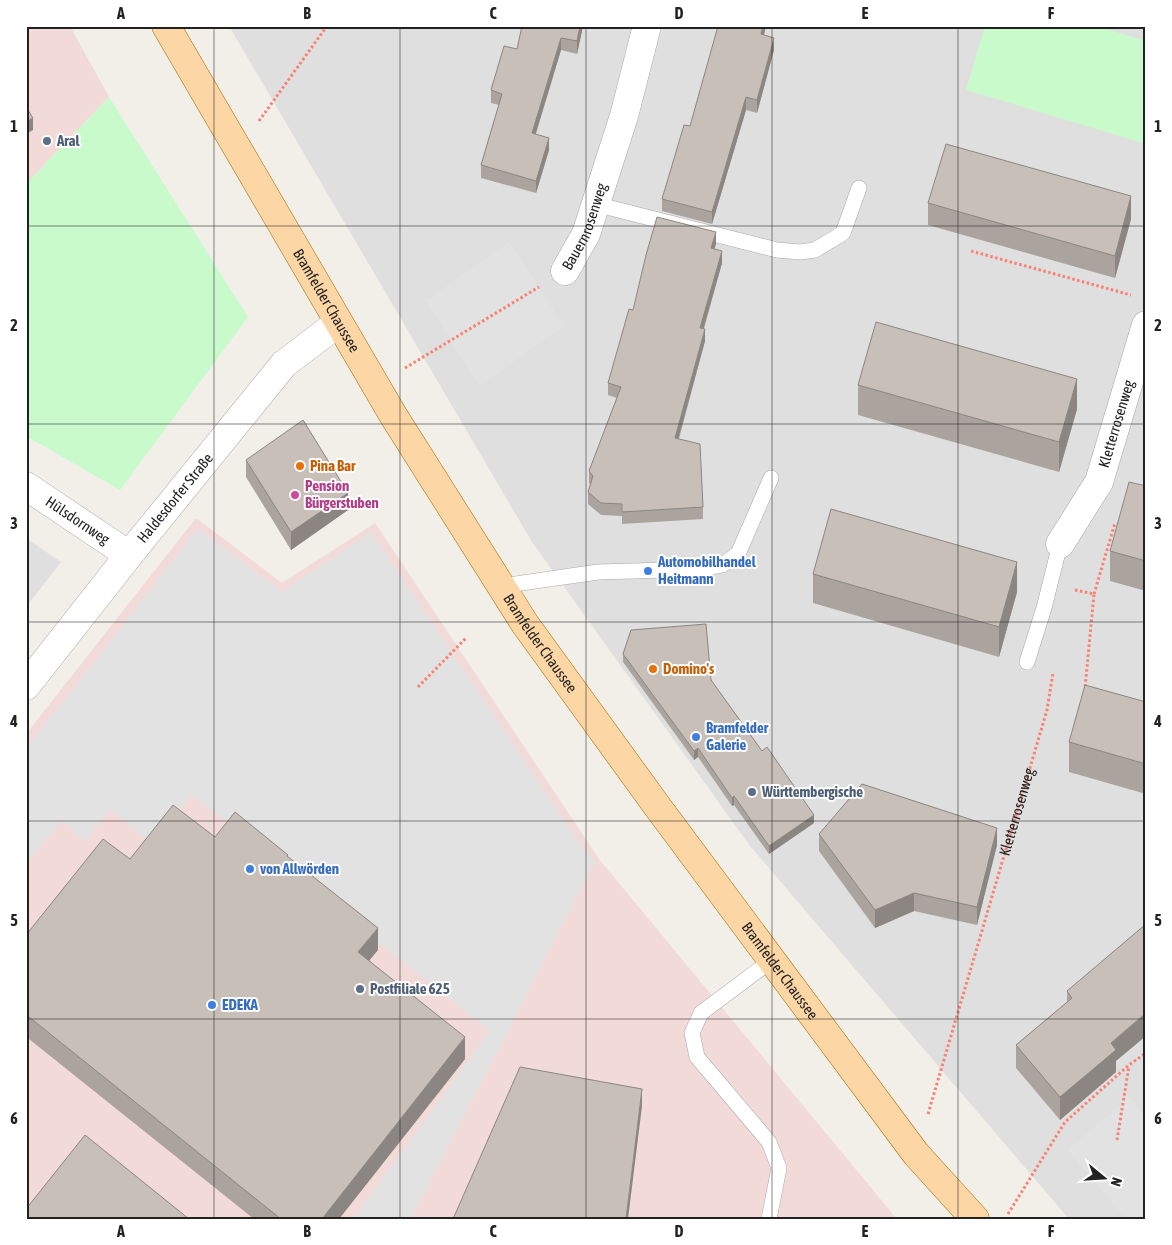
<svg xmlns="http://www.w3.org/2000/svg" width="1172" height="1245" viewBox="0 0 1172 1245" font-family="'Asap Condensed',sans-serif">
	<rect width="100%" height="100%" fill="#f2efe9"/>
	<!-- residential -->
	<path fill="#e0dfdf" d="M 229,26 L 1146,26 L 1146,1219 L 1069,1219 L 750,846 L 532,542 Z
		M 26,538 L 61,562 L 26,607 Z"/>
	<!-- commercial -->
	<path fill="#f2dad9" d="M 26,26 L 70,26 L 109,97 L 26,184 Z
		M 196,518 L 282,583 L 375,523 L 599,859 L 897,1219 L 26,1219 L 26,734 Z"/>
	<!-- park -->
	<path fill="#c8facc" d="M 985,26 L 1096,26 L 1146,41 L 1146,144 L 966,90 Z
		M 109,97 L 248,317 L 120,490 L 26,436 L 26,184 Z"/>
	<!-- parking -->
	<path fill="#e2e2e2" d="M 509,242 L 564,326 L 479,386 L 426,301 Z
		M 198,528 L 282,592 L 371,532 L 583,848 L 595,861 L 411,1219 L 353,1219 L 490,1031 L 192,795 L 152,845 L 111,809 L 85,841 L 61,821 L 26,864 L 26,747 L 76,686 Z
		M 1129,1097 L 1146,1117 L 1146,1216 L 1143,1219 L 1126,1219 L 1068,1150 Z"/>
	<g fill="none" stroke-linecap="round" stroke-linejoin="round">
		<!-- service casing -->
		<g stroke="#a9a9a9" stroke-width="16">
			<path id="service" d="M 595,204 L 777,250 L 800,252 L 815,250 L 843,233 L 859,188
				M 501,586 L 598,572 L 701,569 L 722,565 L 738,554 L 771,478
				M 1027,662 L 1044,608 L 1060,544
				M 769,1219 L 779,1168 L 769,1142 L 697,1057 L 692,1033 L 701,1013 L 772,960"/>
		</g>
		<!-- minor casing -->
		<g stroke="#a9a9a9" stroke-width="29">
			<g id="minor">
				<path id="s2" d="M 565,271 L 586,234 L 624,116 L 647,26"/>
				<path id="s3" d="M 26,486 L 129,555"/>
				<path id="s4" d="M 1060,544 L 1099,482 L 1146,325"/>
			</g>
		</g>
		<!-- tertiary casing -->
		<g stroke="#a9a9a9" stroke-width="29">
			<g id="tertiary">
				<path id="s5" d="M 26,686 L 129,555 L 284,364 L 338,323"/>
			</g>
		</g>
		<!-- primary casing -->
		<g stroke="#a06b00" stroke-width="29">
			<g id="primary">
				<path id="s6" d="M 166,26 L 393,415 L 525,624 L 657,806 L 916,1154 L 975,1219"/>
			</g>
		</g>
		<!-- path -->
		<g stroke="#fa8072" stroke-width="3" stroke-dasharray="2.5 2.5" stroke-linecap="butt">
			<path d="M 259,121 L 327,26"/>
			<path d="M 971,251 L 1131,295"/>
			<path d="M 405,368 L 539,287"/>
			<path d="M 1075,590 L 1094,594 L 1085,688"/>
			<path d="M 1094,594 L 1115,523"/>
			<path d="M 418,687 L 467,637"/>
			<path id="s1" d="M 928,1114 L 1047,710 L 1053,673"/>
			<path d="M 1117,1140 L 1129,1066"/>
			<path d="M 1008,1214 L 1065,1122 L 1129,1065 L 1146,1053"/>
		</g>
		<!-- service -->
		<use href="#service" stroke="#fff" stroke-width="15"/>
		<!-- minor -->
		<use href="#minor" stroke="#fff" stroke-width="28"/>
		<!-- tertiary -->
		<use href="#tertiary" stroke="#fff" stroke-width="28"/>
		<!-- primary -->
		<use href="#primary" stroke="#fcd6a4" stroke-width="28"/>
	</g>
	<!-- wall -->
	<path fill="#aba49e" d="M 583,26 L 577,54 L 561,50 L 536,134 L 549,150 L 536,193 L 481,178 L 481,165 L 499,105 L 491,103 L 491,90 L 517,49 Z
		M 766,26 L 764,35 L 774,50 L 757,113 L 746,110 L 712,224 L 662,211 L 662,199 L 690,126 Z
		M 928,203 L 1131,219 L 1115,278 L 928,225 Z
		M 716,244 L 714,249 L 722,263 L 704,329 L 705,341 L 679,439 L 703,507 L 703,519 L 622,524 L 622,516 L 601,515 L 588,504 L 588,492 L 591,485 L 589,483 L 589,471 L 617,398 L 608,395 L 608,383 Z
		M 858,385 L 1077,409 L 1059,472 L 858,415 Z
		M 246,460 L 348,510 L 291,550 L 246,477 Z
		M 1146,486 L 1146,591 L 1110,581 L 1110,551 Z
		M 813,574 L 1017,592 L 999,657 L 813,603 Z
		M 623,654 L 711,680 L 814,823 L 769,854 L 734,805 L 732,806 L 698,757 L 694,760 L 623,662 Z
		M 1146,702 L 1146,794 L 1069,772 L 1069,742 Z
		M 819,834 L 997,845 L 977,925 L 914,911 L 875,928 L 819,851 Z
		M 215,837 L 288,857 L 378,950 L 369,960 L 465,1059 L 339,1219 L 254,1219 L 29,1039 L 26,1042 L 26,935 Z
		M 1067,991 L 1116,1061 L 1116,1072 L 1060,1120 L 1016,1068 L 1016,1045 L 1067,1002 Z"/>
	<!-- shaded-wall -->
	<path fill="#8b8681" d="M 580,26 L 583,26 L 577,54 L 577,41 Z
		M 763,26 L 766,26 L 761,46 L 761,34 Z
		M 561,38 L 561,50 L 532,145 L 532,133 Z
		M 774,38 L 774,50 L 757,113 L 757,100 Z
		M 746,97 L 746,110 L 712,224 L 712,212 Z
		M 33,118 L 33,130 L 26,134 L 26,122 Z
		M 549,138 L 549,150 L 536,193 L 536,181 Z
		M 1131,196 L 1131,219 L 1115,278 L 1115,256 Z
		M 716,232 L 716,244 L 711,260 L 711,248 Z
		M 722,251 L 722,263 L 700,340 L 700,328 Z
		M 705,329 L 705,341 L 675,450 L 675,438 Z
		M 1077,379 L 1077,409 L 1059,472 L 1059,442 Z
		M 348,493 L 348,510 L 291,550 L 291,532 Z
		M 1017,562 L 1017,592 L 999,657 L 999,627 Z
		M 698,748 L 698,757 L 694,760 L 694,751 Z
		M 734,796 L 734,805 L 732,806 L 732,798 Z
		M 814,815 L 814,823 L 769,854 L 769,846 Z
		M 997,828 L 997,845 L 977,925 L 977,907 Z
		M 914,893 L 914,911 L 875,928 L 875,910 Z
		M 378,928 L 378,950 L 358,974 L 358,952 Z
		M 1146,1013 L 1146,1036 L 1116,1061 L 1116,1072 L 1060,1120 L 1060,1097 L 1111,1043 Z
		M 29,1017 L 29,1039 L 26,1042 L 26,1021 Z
		M 465,1037 L 465,1059 L 339,1219 L 322,1219 Z
		M 642,1089 L 642,1106 L 628,1219 L 626,1219 Z"/>
	<!-- building -->
	<path fill="#c7bfb8" stroke="#8b8681" d="M 522,26 L 580,26 L 577,41 L 561,38 L 532,133 L 549,138 L 536,181 L 481,165 L 502,94 L 491,90 L 504,46 L 517,49 Z
		M 718,26 L 763,26 L 761,34 L 774,38 L 757,100 L 746,97 L 712,212 L 662,199 L 684,125 L 690,126 Z
		M 26,107 L 33,118 L 26,122 Z
		M 946,144 L 1131,196 L 1115,256 L 928,203 Z
		M 657,217 L 716,232 L 711,248 L 722,251 L 700,328 L 705,329 L 675,438 L 700,444 L 703,507 L 622,512 L 622,504 L 601,503 L 588,492 L 593,476 L 589,471 L 621,387 L 608,383 L 629,309 L 633,310 L 646,255 Z
		M 876,322 L 1077,379 L 1059,442 L 858,385 Z
		M 303,420 L 348,493 L 291,532 L 246,460 Z
		M 1129,482 L 1146,486 L 1146,561 L 1110,551 Z
		M 831,509 L 1017,562 L 999,627 L 813,574 Z
		M 706,624 L 711,680 L 762,751 L 767,747 L 814,815 L 769,846 L 734,796 L 732,798 L 698,748 L 694,751 L 623,654 L 631,630 Z
		M 1085,685 L 1146,702 L 1146,764 L 1069,742 Z
		M 862,784 L 997,828 L 977,907 L 914,893 L 875,910 L 819,834 Z
		M 173,805 L 215,837 L 235,812 L 288,855 L 287,856 L 378,928 L 358,952 L 465,1037 L 322,1219 L 281,1219 L 29,1017 L 26,1021 L 26,935 L 103,839 L 130,859 Z
		M 1146,924 L 1146,1013 L 1111,1043 L 1116,1050 L 1060,1097 L 1016,1045 L 1072,998 L 1067,991 Z
		M 520,1067 L 642,1089 L 626,1219 L 453,1219 Z
		M 85,1135 L 189,1219 L 26,1219 L 26,1209 Z"/>
	<!-- grid -->
	<path fill="none" stroke="#222" stroke-width="1" stroke-opacity="0.55" d="M 214,26 L 214,1219M 400,26 L 400,1219M 586,26 L 586,1219M 772,26 L 772,1219M 958,26 L 958,1219M 26,226 L 1146,226M 26,424 L 1146,424M 26,622 L 1146,622M 26,821 L 1146,821M 26,1019 L 1146,1019"/>
	<!-- markers -->
	<g fill="#5c6f8a" stroke="#fff" stroke-width="2">
		<circle cx="47" cy="141" r="5"/>
		<circle cx="752" cy="792" r="5"/>
		<circle cx="360" cy="989" r="5"/>
	</g>
	<g fill="#e8710a" stroke="#fff" stroke-width="2">
		<circle cx="300" cy="466" r="5"/>
		<circle cx="653" cy="669" r="5"/>
	</g>
	<circle fill="#d1479c" stroke="#fff" stroke-width="2" cx="295" cy="495" r="5"/>
	<g fill="#3f7fe0" stroke="#fff" stroke-width="2">
		<circle cx="648" cy="571" r="5"/>
		<circle cx="696" cy="737" r="5"/>
		<circle cx="250" cy="869" r="5"/>
		<circle cx="212" cy="1005" r="5"/>
	</g>
	<g text-anchor="middle" stroke-width="4" stroke-linejoin="round" paint-order="stroke">
		<!-- service labels -->
		<g font-size="15" font-weight="bold" fill="#4e5e75" stroke="#fff" text-anchor="start">
			<text x="57" y="146">Aral</text>
			<text x="762" y="797">Württembergische</text>
			<text x="370" y="994">Postfiliale 625</text>
		</g>
		<!-- street labels -->
		<g font-size="15" fill="#222" stroke="#fff">
			<text dy="5" stroke="none"><textPath href="#s2" startOffset="49">Bauernrosenweg</textPath></text>
			<text dy="5" stroke="none"><textPath href="#s6" startOffset="318">Bramfelder Chaussee</textPath></text>
			<text dy="5" stroke="none"><textPath href="#s4" startOffset="134">Kletterrosenweg</textPath></text>
			<text dy="5" stroke="none"><textPath href="#s5" startOffset="240">Haldesdorfer Straße</textPath></text>
			<text dy="5" stroke="none"><textPath href="#s3" startOffset="62">Hülsdornweg</textPath></text>
			<text dy="5" stroke="none"><textPath href="#s6" startOffset="722">Bramfelder Chaussee</textPath></text>
			<text dy="5" stroke="none"><textPath href="#s1" startOffset="315">Kletterrosenweg</textPath></text>
			<text dy="5" stroke="none"><textPath href="#s6" startOffset="1128">Bramfelder Chaussee</textPath></text>
		</g>
		<!-- food labels -->
		<g font-size="15" font-weight="bold" fill="#c56008" stroke="#fff" text-anchor="start">
			<text x="310" y="471">Pina Bar</text>
			<text x="663" y="674">Domino's</text>
		</g>
		<!-- hotel labels -->
		<g font-size="15" font-weight="bold" fill="#b23c85" stroke="#fff" text-anchor="start">
			<text x="305" y="491">Pension<tspan x="305" dy="17">Bürgerstuben</tspan></text>
		</g>
		<!-- shop labels -->
		<g font-size="15" font-weight="bold" fill="#366cbe" stroke="#fff" text-anchor="start">
			<text x="658" y="567">Automobilhandel<tspan x="658" dy="17">Heitmann</tspan></text>
			<text x="706" y="733">Bramfelder<tspan x="706" dy="17">Galerie</tspan></text>
			<text x="260" y="874">von Allwörden</text>
			<text x="222" y="1010">EDEKA</text>
		</g>
	</g>
	<!-- border -->
	<rect width="1172" height="1245" fill="none" stroke="#ffffff" stroke-width="55"/>
	<!-- north arrow -->
	<g transform="translate(1104 1178) rotate(108)" stroke="#ffffff" stroke-width="4" paint-order="stroke">
	<path d="M0-4L9 19L0 12L-9 19Z" fill="#222222"/>
	<text y="-8" font-size="14" font-weight="bold" text-anchor="middle" fill="#222222">N</text>
	</g>
	<rect x="28" y="28" width="1116" height="1190" fill="none" stroke="#222" stroke-width="2"/>
	<g font-size="16" text-anchor="middle" font-weight="bold" fill="#222">
		<text x="121" y="19">A</text>
		<text x="307" y="19">B</text>
		<text x="493" y="19">C</text>
		<text x="679" y="19">D</text>
		<text x="865" y="19">E</text>
		<text x="1051" y="19">F</text>
		<text x="14" y="132">1</text>
		<text x="1158" y="132">1</text>
		<text x="14" y="331">2</text>
		<text x="1158" y="331">2</text>
		<text x="14" y="529">3</text>
		<text x="1158" y="529">3</text>
		<text x="14" y="727">4</text>
		<text x="1158" y="727">4</text>
		<text x="14" y="926">5</text>
		<text x="1158" y="926">5</text>
		<text x="14" y="1124">6</text>
		<text x="1158" y="1124">6</text>
		<text x="121" y="1237">A</text>
		<text x="307" y="1237">B</text>
		<text x="493" y="1237">C</text>
		<text x="679" y="1237">D</text>
		<text x="865" y="1237">E</text>
		<text x="1051" y="1237">F</text>
	</g>
</svg>
